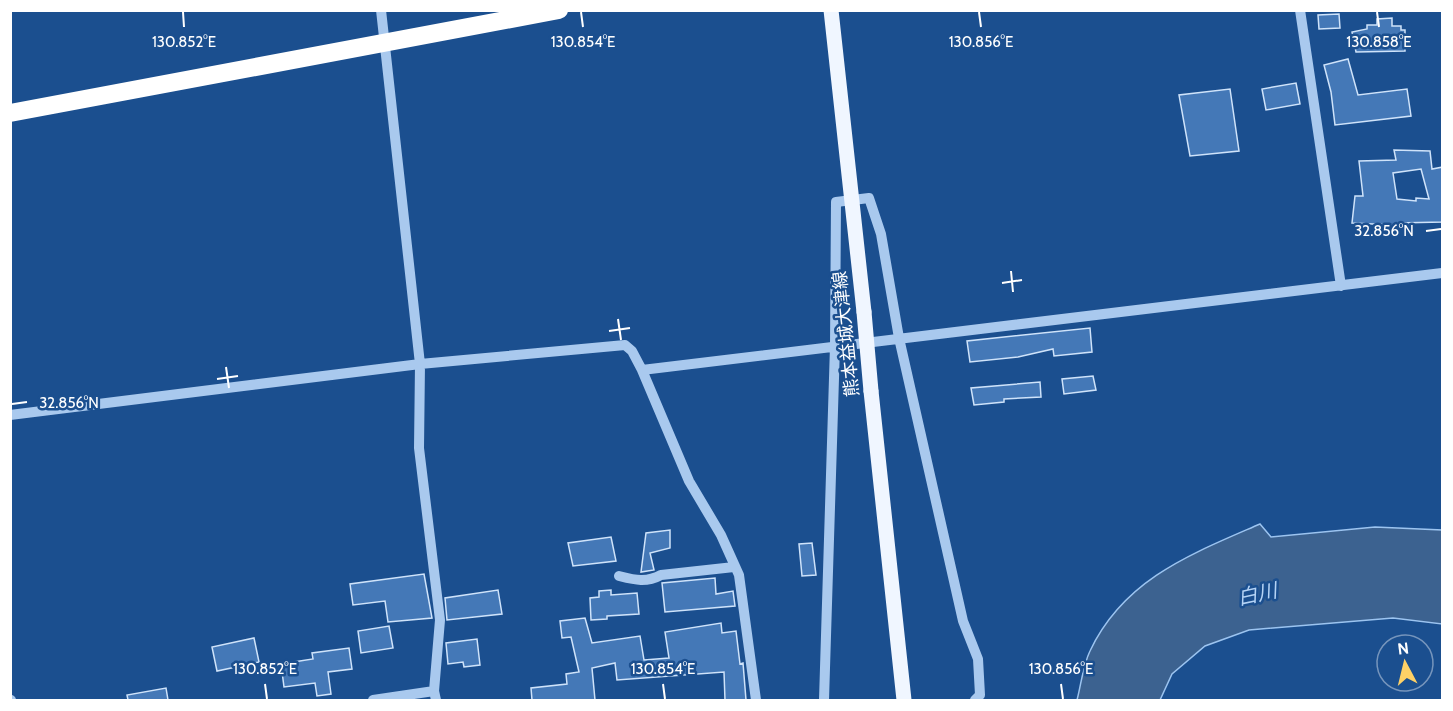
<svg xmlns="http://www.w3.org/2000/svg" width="1453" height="711" viewBox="0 0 1453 711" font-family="Cabin,'Noto Sans JP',sans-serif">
	<rect width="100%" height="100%" fill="#1b4f8f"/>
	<!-- water -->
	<path fill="#3c6290" stroke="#9cc4f0" stroke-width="1.5" d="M 1260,524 L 1271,537 L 1375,527 L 1442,530 L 1442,624 L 1393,618 L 1249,630 L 1205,646 L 1172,674 L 1160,700 L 1077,700 C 1081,685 1083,665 1090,651 C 1124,579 1191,554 1260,524 Z"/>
	<!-- building -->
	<path fill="#4478b7" stroke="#cfe3fa" stroke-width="1.5" fill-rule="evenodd" d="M 1339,14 L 1340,28 L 1319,29 L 1318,15 Z
		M 1392,18 L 1392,26 L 1401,26 L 1401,30 L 1405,30 L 1405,51 L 1356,52 L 1352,32 L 1367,29 L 1367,25 L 1377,25 L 1377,19 Z
		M 1348,59 L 1358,95 L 1407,89 L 1411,116 L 1335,125 L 1331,92 L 1324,65 Z
		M 1296,83 L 1300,104 L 1266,110 L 1262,89 Z
		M 1230,89 L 1239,151 L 1190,156 L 1179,95 Z
		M 1394,150 L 1430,151 L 1432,169 L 1443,167 L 1443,222 L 1396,223 L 1395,225 L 1352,223 L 1355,196 L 1363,196 L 1359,161 L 1396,160 ZM 1421,169 L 1429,199 L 1416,198 L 1416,201 L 1397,199 L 1393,173 Z
		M 1090,328 L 1092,352 L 1054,356 L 1053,349 L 1018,357 L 970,362 L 967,341 Z
		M 1093,376 L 1096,390 L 1064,394 L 1062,379 Z
		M 1040,382 L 1041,397 L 1004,399 L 1004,402 L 974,405 L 971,388 Z
		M 670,530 L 670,548 L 650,553 L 654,570 L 641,572 L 646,533 Z
		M 611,537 L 616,561 L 573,566 L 568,543 Z
		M 812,543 L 816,575 L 802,576 L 799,544 Z
		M 424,574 L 432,618 L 388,622 L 385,601 L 353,605 L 350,584 Z
		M 715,578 L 716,594 L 733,591 L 735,606 L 665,612 L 662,583 Z
		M 498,590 L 502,614 L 447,620 L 445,598 Z
		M 611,590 L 611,595 L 637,593 L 639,614 L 607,616 L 607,619 L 591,620 L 590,598 L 599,597 L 599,591 Z
		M 585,618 L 592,643 L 640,636 L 644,660 L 669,658 L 665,632 L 721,623 L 722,633 L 736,631 L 740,664 L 743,663 L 746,700 L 725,700 L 724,672 L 617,680 L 615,663 L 592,668 L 595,700 L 532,700 L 531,688 L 567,684 L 566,674 L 579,672 L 571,637 L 562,638 L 560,621 Z
		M 389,626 L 393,648 L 361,653 L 358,631 Z
		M 254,638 L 259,662 L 217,671 L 212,647 Z
		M 477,639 L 480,665 L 464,667 L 463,662 L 448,664 L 446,643 Z
		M 349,648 L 352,669 L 328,672 L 331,694 L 317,696 L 315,683 L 284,687 L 281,664 L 313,659 L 312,653 Z
		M 166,688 L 168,700 L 128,700 L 127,695 Z"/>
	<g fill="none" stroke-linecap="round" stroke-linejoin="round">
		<!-- minor -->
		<path stroke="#a9c9ee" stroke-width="10" d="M 381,10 L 420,364 L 419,448 L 440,620 L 434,691 L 436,700
			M 1300,10 L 1341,286
			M 642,370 L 1442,273
			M 10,415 L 420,364 L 625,345 L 632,351 L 642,370 L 689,481 L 721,535 L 739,575 L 756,700
			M 619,576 C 635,580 646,583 661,575 L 734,567
			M 10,700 L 11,700
			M 373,700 L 434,691
			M 824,700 L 835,346 L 836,202 L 869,198 L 881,234 L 899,338 L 963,621 L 978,659 L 980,695 L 975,700"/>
		<!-- major -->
		<path stroke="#f0f6ff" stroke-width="15" d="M 831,10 L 864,312
			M 871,391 L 904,700"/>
		<!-- highway -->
		<path stroke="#fff" stroke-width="18" d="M 10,113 L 559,10"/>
		<!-- major-bridge -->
		<path stroke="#f0f6ff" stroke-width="15" d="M 864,312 L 871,391"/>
	</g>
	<!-- ticks -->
	<path fill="none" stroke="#fff" stroke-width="2" d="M 183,12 L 184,27M 581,12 L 583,27M 979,12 L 981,27M 1377,12 L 1379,27M 1426,231 L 1441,229M 1011,271 L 1013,292M 1002,283 L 1022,280M 618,319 L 621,340M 609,331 L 630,328M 226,367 L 229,388M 217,379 L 238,376M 12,404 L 27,402M 265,684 L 267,699M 663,684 L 665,699M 1061,684 L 1063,699"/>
	<g text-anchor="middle" stroke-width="5" stroke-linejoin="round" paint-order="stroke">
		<!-- street labels -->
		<g font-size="18" fill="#fff" stroke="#1b4f8f">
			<text transform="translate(846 334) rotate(-96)" y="6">熊本益城大津線</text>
		</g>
		<!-- water labels -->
		<g font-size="20" font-style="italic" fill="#b5d3f5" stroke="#1b4f8f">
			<text transform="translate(1257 594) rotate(-12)" y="7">白川</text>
		</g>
	</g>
	<g font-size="15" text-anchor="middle" fill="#fff" stroke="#1b4f8f" stroke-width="5" stroke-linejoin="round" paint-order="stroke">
		<text x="184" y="47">130.852°E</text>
		<text x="583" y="47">130.854°E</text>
		<text x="981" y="47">130.856°E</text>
		<text x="1379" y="47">130.858°E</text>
		<text x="1384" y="236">32.856°N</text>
		<text x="69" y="408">32.856°N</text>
		<text x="265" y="674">130.852°E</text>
		<text x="663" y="674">130.854°E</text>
		<text x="1061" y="674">130.856°E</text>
	</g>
	<!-- border -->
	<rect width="1453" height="711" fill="none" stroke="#ffffff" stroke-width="24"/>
	<!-- north arrow -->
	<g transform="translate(1405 663) rotate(353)"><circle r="28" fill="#1b4f8f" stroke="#7695bc" stroke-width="1.5"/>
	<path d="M0-4.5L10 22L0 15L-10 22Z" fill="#ffd166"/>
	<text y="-9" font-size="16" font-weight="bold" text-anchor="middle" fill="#ffffff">N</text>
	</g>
</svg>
